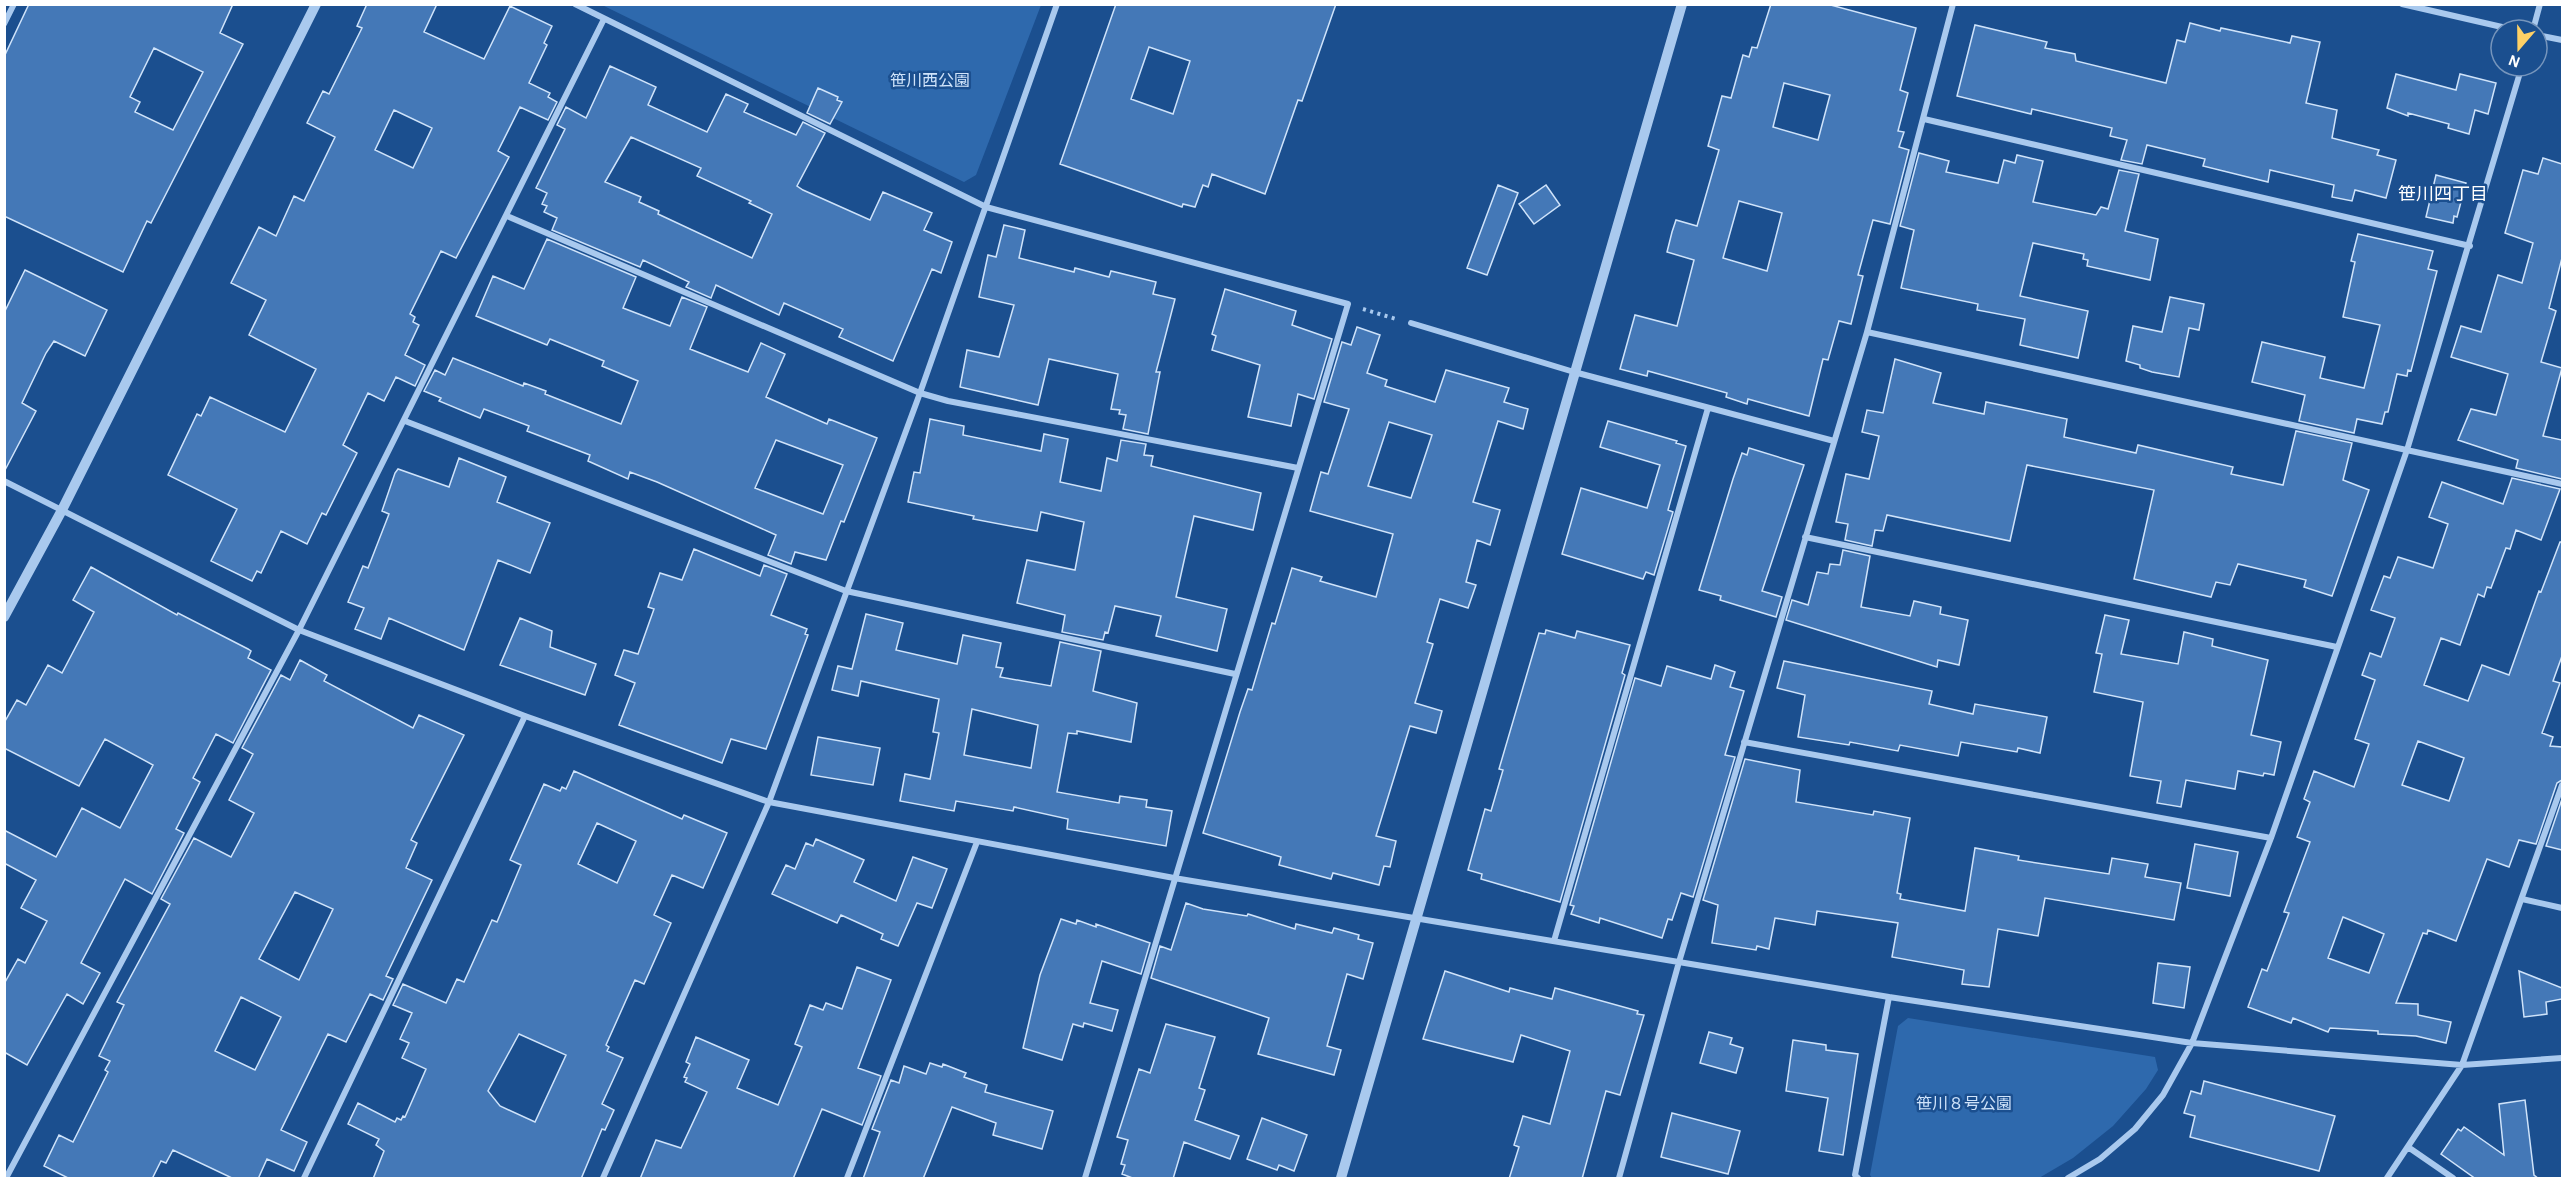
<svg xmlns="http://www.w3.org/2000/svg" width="2567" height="1183" viewBox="0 0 2567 1183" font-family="'Alegreya Sans','Noto Sans JP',sans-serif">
	<rect width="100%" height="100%" fill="#1b4f8f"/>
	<!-- green -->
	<path fill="#2e69ad" d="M 602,5 L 1041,5 L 976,175 L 964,182 Z
		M 1908,1018 L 2155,1057 L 2158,1070 L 2146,1089 L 2113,1126 L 2073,1158 L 2039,1178 L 1872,1178 L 1870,1175 L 1898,1026 Z"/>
	<!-- building -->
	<path fill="#4478b7" stroke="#cfe3fa" stroke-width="1.5" fill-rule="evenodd" d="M 29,4 L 233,4 L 220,33 L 243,44 L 151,223 L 147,221 L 123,272 L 4,216 L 4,57 ZM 154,48 L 203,72 L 173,130 L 135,112 L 140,102 L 130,97 Z
		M 367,4 L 437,4 L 424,32 L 484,59 L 510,6 L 552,26 L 544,43 L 547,45 L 529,83 L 550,93 L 548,97 L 557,102 L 548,120 L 520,107 L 498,151 L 509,157 L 456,258 L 441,251 L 410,314 L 415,317 L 413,322 L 419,325 L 405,355 L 425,365 L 415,386 L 396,377 L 384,401 L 368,393 L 343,445 L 357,453 L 326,515 L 322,513 L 307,544 L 281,531 L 261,573 L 257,571 L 252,581 L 211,561 L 237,509 L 168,475 L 197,414 L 201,416 L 210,397 L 285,432 L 316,369 L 249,335 L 266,300 L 231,283 L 259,227 L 276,236 L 294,196 L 304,201 L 335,137 L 307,123 L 323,91 L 329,94 L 362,28 L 357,26 ZM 394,110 L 432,128 L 413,168 L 375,150 Z
		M 1116,4 L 1336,4 L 1302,101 L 1298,100 L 1265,194 L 1212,174 L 1208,187 L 1203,185 L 1195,207 L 1183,204 L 1182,207 L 1060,164 ZM 1149,47 L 1190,61 L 1173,114 L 1131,99 Z
		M 1771,4 L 1827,4 L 1916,28 L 1900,90 L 1908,93 L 1898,131 L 1904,132 L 1899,147 L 1909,150 L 1890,224 L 1873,220 L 1858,275 L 1863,276 L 1851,324 L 1839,321 L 1828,360 L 1823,359 L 1809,416 L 1748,399 L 1747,404 L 1726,397 L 1727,393 L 1648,371 L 1647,376 L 1620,369 L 1635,315 L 1677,326 L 1694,260 L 1667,252 L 1672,232 L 1676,220 L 1697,226 L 1719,150 L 1708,146 L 1722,96 L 1731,98 L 1743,55 L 1749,57 L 1752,47 L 1757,48 ZM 1784,83 L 1830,95 L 1818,140 L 1773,127 ZM 1739,201 L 1782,213 L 1767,271 L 1723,258 Z
		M 2190,23 L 2220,31 L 2221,28 L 2290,43 L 2292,36 L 2320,42 L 2306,103 L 2337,110 L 2332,138 L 2379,150 L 2377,155 L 2396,160 L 2386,198 L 2355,190 L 2352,201 L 2332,197 L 2334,185 L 2270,170 L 2268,182 L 2203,166 L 2205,159 L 2147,145 L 2142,164 L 2121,160 L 2127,140 L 2110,136 L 2112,128 L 2032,109 L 2031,114 L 1957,96 L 1975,25 L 2047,42 L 2045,48 L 2075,54 L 2076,61 L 2166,83 L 2177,40 L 2185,42 Z
		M 610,66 L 656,87 L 648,105 L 707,132 L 726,94 L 748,104 L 744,112 L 796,135 L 803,122 L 825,133 L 797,186 L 803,190 L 870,220 L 883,192 L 932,213 L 924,230 L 952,242 L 941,273 L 932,269 L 893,361 L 839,337 L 843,329 L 784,303 L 779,315 L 716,285 L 711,298 L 686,287 L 689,282 L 643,260 L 640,267 L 552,230 L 557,218 L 544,212 L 547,206 L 542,204 L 547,193 L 536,188 L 565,129 L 557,125 L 566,107 L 586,118 ZM 631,137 L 701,168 L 697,176 L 751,201 L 749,203 L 772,214 L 752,258 L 658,214 L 659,211 L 639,202 L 641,197 L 605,182 Z
		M 2396,74 L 2456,90 L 2460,74 L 2496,83 L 2488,114 L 2475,110 L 2469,134 L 2448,128 L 2449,124 L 2408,113 L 2408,116 L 2387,108 Z
		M 818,88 L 838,97 L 837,100 L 842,102 L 830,124 L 807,113 Z
		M 1919,153 L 1949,161 L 1946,172 L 1998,183 L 2004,160 L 2015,163 L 2017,155 L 2043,161 L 2033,202 L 2096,215 L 2101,207 L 2108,209 L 2119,170 L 2139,174 L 2125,231 L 2158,239 L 2150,280 L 2087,266 L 2088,260 L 2083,259 L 2084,254 L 2033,243 L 2020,296 L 2088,311 L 2078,358 L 2020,345 L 2025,319 L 1977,310 L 1978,304 L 1901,288 L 1914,230 L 1900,226 Z
		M 2543,158 L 2562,164 L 2562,258 L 2549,308 L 2556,311 L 2541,362 L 2562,368 L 2543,436 L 2562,440 L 2562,479 L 2516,468 L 2518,460 L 2458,440 L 2471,409 L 2496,415 L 2508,374 L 2451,357 L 2461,326 L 2481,332 L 2498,275 L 2522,283 L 2533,243 L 2505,233 L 2523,170 L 2538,174 Z
		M 2436,175 L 2466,183 L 2457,217 L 2454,216 L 2453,223 L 2426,217 Z
		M 1498,185 L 1518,193 L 1487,275 L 1467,268 Z
		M 1546,185 L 1560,205 L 1534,224 L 1519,204 Z
		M 1004,225 L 1025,230 L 1019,258 L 1074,272 L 1075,268 L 1109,277 L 1111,271 L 1156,282 L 1153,294 L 1175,299 L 1156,372 L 1160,372 L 1148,434 L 1123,429 L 1126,415 L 1119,414 L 1120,410 L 1111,409 L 1118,374 L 1049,359 L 1038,405 L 960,387 L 967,350 L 999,357 L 1014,305 L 979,297 L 988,255 L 996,257 Z
		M 2358,234 L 2433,251 L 2428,269 L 2437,271 L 2411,371 L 2408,370 L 2407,376 L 2397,374 L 2388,412 L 2385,412 L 2382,424 L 2357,419 L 2354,433 L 2299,421 L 2305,395 L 2252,382 L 2262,342 L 2325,357 L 2320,378 L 2364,388 L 2380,325 L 2343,317 L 2355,262 L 2351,261 Z
		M 547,239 L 636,277 L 623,308 L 670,326 L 682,297 L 707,307 L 690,349 L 748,372 L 761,343 L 785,354 L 766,397 L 827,424 L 829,419 L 877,438 L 844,522 L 841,521 L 826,560 L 795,552 L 791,564 L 768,555 L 776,535 L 657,482 L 630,472 L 628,479 L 588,461 L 590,455 L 527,431 L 529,426 L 484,409 L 480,418 L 439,401 L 441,398 L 424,391 L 435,370 L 445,375 L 453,358 L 523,386 L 524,383 L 546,391 L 545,394 L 621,424 L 638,381 L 602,366 L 604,361 L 550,339 L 547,345 L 476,316 L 493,276 L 524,289 ZM 776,440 L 843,465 L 823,514 L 755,488 Z
		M 25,270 L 107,310 L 85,356 L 54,341 L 46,353 L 22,403 L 36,411 L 4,472 L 4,313 Z
		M 1225,289 L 1296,311 L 1292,325 L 1332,339 L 1314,399 L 1298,394 L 1291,426 L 1248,417 L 1260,365 L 1212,350 L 1216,336 L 1212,334 Z
		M 2170,297 L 2204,304 L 2199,330 L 2189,328 L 2179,377 L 2152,372 L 2140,368 L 2140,365 L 2126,361 L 2133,326 L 2162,332 Z
		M 1357,327 L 1380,335 L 1367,373 L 1387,380 L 1385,386 L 1435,402 L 1446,370 L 1509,388 L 1504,402 L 1528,409 L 1523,429 L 1498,421 L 1473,502 L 1500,510 L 1490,545 L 1477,540 L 1466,582 L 1476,585 L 1468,608 L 1440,599 L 1427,642 L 1433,644 L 1415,703 L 1442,711 L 1436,733 L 1410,726 L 1376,836 L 1396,841 L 1390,867 L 1384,866 L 1379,885 L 1333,873 L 1331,879 L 1279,865 L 1281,857 L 1203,833 L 1240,712 L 1248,689 L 1252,690 L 1272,623 L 1275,624 L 1292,568 L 1322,577 L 1320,581 L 1376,597 L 1393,534 L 1310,511 L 1321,472 L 1328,474 L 1349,409 L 1324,402 L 1342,342 L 1351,345 ZM 1389,422 L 1432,435 L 1411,498 L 1368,486 Z
		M 1895,359 L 1941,373 L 1933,403 L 1984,414 L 1986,402 L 2067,419 L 2064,437 L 2136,453 L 2138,445 L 2233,467 L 2231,474 L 2283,485 L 2296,431 L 2352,443 L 2343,480 L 2369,490 L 2332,596 L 2304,587 L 2306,580 L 2238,564 L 2230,585 L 2216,582 L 2211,597 L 2134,579 L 2154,490 L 2027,465 L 2010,541 L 1887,515 L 1883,531 L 1875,530 L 1872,546 L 1845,540 L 1848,524 L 1836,522 L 1846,474 L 1869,479 L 1879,436 L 1862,432 L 1867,410 L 1883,413 Z
		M 930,419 L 964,426 L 963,435 L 1041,451 L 1044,434 L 1068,439 L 1060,482 L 1101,491 L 1107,458 L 1117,461 L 1121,440 L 1146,444 L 1144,455 L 1153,456 L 1151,466 L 1261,493 L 1253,530 L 1194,516 L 1176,597 L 1227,609 L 1217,651 L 1156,636 L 1161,616 L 1115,606 L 1108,633 L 1105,632 L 1103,640 L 1062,632 L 1065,615 L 1017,603 L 1027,560 L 1075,570 L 1084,522 L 1041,512 L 1037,531 L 973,519 L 974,516 L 908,502 L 914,472 L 920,473 Z
		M 1608,421 L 1677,441 L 1676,443 L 1686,446 L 1668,510 L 1673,512 L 1654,575 L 1646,572 L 1643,579 L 1562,554 L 1581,488 L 1647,508 L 1660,465 L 1600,447 Z
		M 1749,448 L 1804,465 L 1762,591 L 1782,597 L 1776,617 L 1720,600 L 1721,596 L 1699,590 L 1733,479 L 1742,453 L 1747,455 Z
		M 459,458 L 506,477 L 497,502 L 550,523 L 530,573 L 498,560 L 464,650 L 389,618 L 381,639 L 355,629 L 364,608 L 348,602 L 363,566 L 368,568 L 389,514 L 382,511 L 395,473 L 398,469 L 449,487 Z
		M 2512,478 L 2560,489 L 2541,540 L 2516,530 L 2510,549 L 2506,548 L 2491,588 L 2487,587 L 2484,597 L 2478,594 L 2460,645 L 2441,638 L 2424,685 L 2468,701 L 2482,665 L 2509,675 L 2539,591 L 2541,592 L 2560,542 L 2562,542 L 2562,656 L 2553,681 L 2560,683 L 2542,733 L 2553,737 L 2550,746 L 2562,747 L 2562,780 L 2557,783 L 2536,844 L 2519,840 L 2509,867 L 2487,859 L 2456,941 L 2428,930 L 2427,934 L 2423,933 L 2396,1003 L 2418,1004 L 2418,1015 L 2451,1022 L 2446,1043 L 2416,1036 L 2378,1034 L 2378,1031 L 2330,1028 L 2328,1032 L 2293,1018 L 2291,1023 L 2248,1007 L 2262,969 L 2267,971 L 2289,913 L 2284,912 L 2310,842 L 2297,837 L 2310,802 L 2304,799 L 2314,771 L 2354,787 L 2369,744 L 2355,739 L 2375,680 L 2362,675 L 2370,653 L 2381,657 L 2395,618 L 2371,610 L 2384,576 L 2390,578 L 2398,557 L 2433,568 L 2448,524 L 2429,517 L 2442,482 L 2503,504 ZM 2418,741 L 2464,758 L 2449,801 L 2402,785 ZM 2343,917 L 2384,934 L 2369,973 L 2328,958 Z
		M 694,549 L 760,576 L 764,565 L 787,574 L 771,615 L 807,629 L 805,634 L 808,635 L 766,749 L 731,739 L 722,763 L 619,725 L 635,683 L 615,675 L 624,650 L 638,654 L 654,609 L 648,607 L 660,573 L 682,580 Z
		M 1843,550 L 1870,556 L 1861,607 L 1910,616 L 1914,601 L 1941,607 L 1940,614 L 1968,620 L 1959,665 L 1938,660 L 1937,667 L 1786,620 L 1792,600 L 1808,605 L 1817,572 L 1828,574 L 1830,564 L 1840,565 Z
		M 91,567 L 177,615 L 178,613 L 248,649 L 251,651 L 248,658 L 271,670 L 233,743 L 216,734 L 193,778 L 200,782 L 176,829 L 184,833 L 152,894 L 125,879 L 81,963 L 100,973 L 83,1004 L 67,994 L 27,1065 L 4,1052 L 4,984 L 18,959 L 25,963 L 47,921 L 21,908 L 36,880 L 4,863 L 4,830 L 56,857 L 82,808 L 120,828 L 153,765 L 105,739 L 79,786 L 4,748 L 4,723 L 17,700 L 26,705 L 48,665 L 62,673 L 94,612 L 73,600 Z
		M 866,614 L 903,623 L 896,650 L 957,664 L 963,635 L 1001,643 L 996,667 L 1003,668 L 1000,677 L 1051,686 L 1060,642 L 1101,651 L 1093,691 L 1137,703 L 1131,742 L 1077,731 L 1077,734 L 1068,733 L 1057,792 L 1119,803 L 1120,796 L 1147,800 L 1146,807 L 1172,811 L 1166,846 L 1067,829 L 1068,819 L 1014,807 L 1013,811 L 956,801 L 954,811 L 900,801 L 905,774 L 930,779 L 939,733 L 933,732 L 939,699 L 861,681 L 858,696 L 832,690 L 838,666 L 852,669 ZM 972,709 L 1038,725 L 1031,768 L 964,755 Z
		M 2105,615 L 2129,620 L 2121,654 L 2178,664 L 2184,632 L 2213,639 L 2212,646 L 2268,660 L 2251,735 L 2281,742 L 2274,775 L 2264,773 L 2263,776 L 2238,771 L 2235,789 L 2186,780 L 2181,807 L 2157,803 L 2161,781 L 2130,776 L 2143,702 L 2094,692 L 2102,654 L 2096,653 Z
		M 520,618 L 552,631 L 550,647 L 596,664 L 585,695 L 500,665 Z
		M 1546,630 L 1575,638 L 1577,631 L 1630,645 L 1622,673 L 1625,675 L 1560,902 L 1481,879 L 1482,874 L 1468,870 L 1485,809 L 1491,811 L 1503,770 L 1499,769 L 1539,633 L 1545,634 Z
		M 300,660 L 327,675 L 324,681 L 413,728 L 419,715 L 464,735 L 411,840 L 417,843 L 406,868 L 432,880 L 386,976 L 393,979 L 383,1000 L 370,994 L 346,1042 L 328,1034 L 281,1130 L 307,1142 L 294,1171 L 267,1159 L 258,1179 L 234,1179 L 173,1150 L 166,1163 L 161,1161 L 152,1179 L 70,1179 L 44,1166 L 59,1135 L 73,1142 L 108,1072 L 105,1070 L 110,1061 L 99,1056 L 124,1005 L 117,1002 L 170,904 L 161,899 L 194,838 L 231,857 L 254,813 L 229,800 L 253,754 L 242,748 L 281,675 L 290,680 ZM 295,892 L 333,909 L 299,980 L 259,959 ZM 241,997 L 281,1017 L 255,1070 L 215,1051 Z
		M 1784,661 L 1932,691 L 1929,704 L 1973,714 L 1975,704 L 2047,717 L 2040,753 L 2018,748 L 2017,752 L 1961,742 L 1958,756 L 1900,745 L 1898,751 L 1850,742 L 1849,745 L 1798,737 L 1805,695 L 1777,688 Z
		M 1715,665 L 1735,672 L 1730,687 L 1744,691 L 1725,755 L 1735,757 L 1693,897 L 1681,893 L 1672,920 L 1668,919 L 1662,938 L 1600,918 L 1599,923 L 1571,914 L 1574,906 L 1570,905 L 1635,678 L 1661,686 L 1667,666 L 1711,679 Z
		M 818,737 L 880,748 L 873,785 L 811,775 Z
		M 1745,759 L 1800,770 L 1796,802 L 1873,815 L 1874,811 L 1910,818 L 1897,893 L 1901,894 L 1900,899 L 1965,911 L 1975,848 L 2019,856 L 2018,860 L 2109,874 L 2112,858 L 2148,864 L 2145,877 L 2181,883 L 2174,920 L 2045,898 L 2038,936 L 1998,929 L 1989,987 L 1962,984 L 1964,970 L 1892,957 L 1898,923 L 1817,911 L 1815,925 L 1775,918 L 1769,949 L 1757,946 L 1756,950 L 1712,943 L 1718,905 L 1703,900 Z
		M 574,771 L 682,819 L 684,815 L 727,833 L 703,888 L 672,875 L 654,915 L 671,923 L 644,984 L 635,980 L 606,1045 L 609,1047 L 607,1051 L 623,1058 L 602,1104 L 614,1110 L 605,1130 L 602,1129 L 581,1179 L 373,1179 L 384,1151 L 376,1145 L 379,1139 L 348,1124 L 358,1103 L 395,1122 L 397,1118 L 401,1120 L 403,1116 L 405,1117 L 426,1069 L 402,1058 L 409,1043 L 400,1039 L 412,1013 L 393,1005 L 403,984 L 446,1003 L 457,979 L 464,982 L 492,920 L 497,922 L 521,865 L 510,860 L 544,784 L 560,791 L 562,787 L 566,789 ZM 597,823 L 636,841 L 617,883 L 578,864 ZM 519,1034 L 566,1055 L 535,1122 L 500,1106 L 488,1091 Z
		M 2562,799 L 2562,850 L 2546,846 Z
		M 816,839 L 864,860 L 854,882 L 896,901 L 913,857 L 947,869 L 932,908 L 917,903 L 898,946 L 881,939 L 883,934 L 841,915 L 837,923 L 772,894 L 786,865 L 795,869 L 806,843 L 813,846 Z
		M 2195,844 L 2238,852 L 2230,896 L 2187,888 Z
		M 1186,903 L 1203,909 L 1247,916 L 1248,914 L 1295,929 L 1296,924 L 1332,933 L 1334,928 L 1359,935 L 1358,939 L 1373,943 L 1363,979 L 1347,974 L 1327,1046 L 1341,1050 L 1334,1075 L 1258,1054 L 1269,1018 L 1151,978 L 1160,946 L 1171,950 Z
		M 1061,919 L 1076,924 L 1077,920 L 1096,927 L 1096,924 L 1150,943 L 1141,974 L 1102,961 L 1090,1003 L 1118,1010 L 1112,1031 L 1084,1023 L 1083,1027 L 1073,1024 L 1062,1060 L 1023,1048 L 1040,975 Z
		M 2158,963 L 2190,967 L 2184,1008 L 2153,1003 Z
		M 857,967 L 891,980 L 858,1068 L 881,1076 L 862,1125 L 822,1109 L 793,1179 L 640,1179 L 656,1140 L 681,1148 L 707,1092 L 685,1082 L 687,1078 L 684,1077 L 690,1064 L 686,1062 L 696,1037 L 749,1060 L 737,1088 L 778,1105 L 802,1047 L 795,1044 L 810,1005 L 823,1010 L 826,1003 L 842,1009 Z
		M 1445,971 L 1509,992 L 1510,988 L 1552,999 L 1555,988 L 1638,1011 L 1637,1014 L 1644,1015 L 1620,1095 L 1606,1091 L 1582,1179 L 1509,1179 L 1519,1147 L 1514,1145 L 1523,1116 L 1550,1124 L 1570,1051 L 1521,1035 L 1513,1062 L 1423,1039 Z
		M 2519,971 L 2562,988 L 2562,999 L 2546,1002 L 2547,1014 L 2524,1017 Z
		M 1166,1024 L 1215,1037 L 1199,1088 L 1205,1090 L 1195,1120 L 1239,1136 L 1230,1159 L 1184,1142 L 1173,1179 L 1135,1179 L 1122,1174 L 1125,1165 L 1121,1164 L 1128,1140 L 1117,1137 L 1139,1069 L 1150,1073 Z
		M 1709,1032 L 1732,1038 L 1730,1044 L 1743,1048 L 1736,1073 L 1700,1063 Z
		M 1793,1040 L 1826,1045 L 1826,1050 L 1858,1054 L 1843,1155 L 1819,1151 L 1828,1098 L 1786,1091 Z
		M 930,1063 L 942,1067 L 943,1064 L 966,1073 L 964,1077 L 987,1085 L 985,1092 L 1053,1111 L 1042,1149 L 993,1135 L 996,1123 L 952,1107 L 923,1179 L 863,1179 L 880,1132 L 872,1129 L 891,1080 L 899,1083 L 904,1066 L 926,1074 Z
		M 2204,1081 L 2335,1116 L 2319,1171 L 2190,1137 L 2195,1116 L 2184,1113 L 2191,1091 L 2201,1094 Z
		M 2525,1100 L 2534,1175 L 2539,1179 L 2476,1179 L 2441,1154 L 2458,1129 L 2461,1131 L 2464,1127 L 2504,1155 L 2499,1104 Z
		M 1672,1113 L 1740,1131 L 1728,1174 L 1661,1157 Z
		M 1262,1118 L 1307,1135 L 1294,1171 L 1279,1165 L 1277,1170 L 1247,1159 Z"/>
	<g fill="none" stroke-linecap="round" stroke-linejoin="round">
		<!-- path -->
		<path stroke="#a9c9ee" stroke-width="4" stroke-dasharray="3 4.5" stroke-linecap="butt" d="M 1363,309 L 1396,319"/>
		<!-- minor -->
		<path stroke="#a9c9ee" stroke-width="6" d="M 575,4 L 986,207 L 1348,304 L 1085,1178
			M 2402,4 L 2515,30
			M 4,24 L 14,4
			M 2533,30 L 2540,4
			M 2537,35 L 2562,40
			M 1924,119 L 2470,246
			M 507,216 L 920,393 L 948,401 L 1298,468
			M 1411,323 L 1574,372 L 1834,441
			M 1867,332 L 2562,484
			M 405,421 L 846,591 L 1235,674
			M 4,481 L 299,630 L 525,716 L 769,802 L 1174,878 L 1889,997 L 2192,1043 L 2462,1065 L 2562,1058
			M 1805,537 L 2337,647
			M 1744,742 L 2271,838
			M 2522,899 L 2562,908
			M 1554,941 L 1708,408
			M 2408,1147 L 2453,1178
			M 6,1178 L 299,630 L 604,19
			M 304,1178 L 525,716
			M 603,1178 L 769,802 L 920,393 L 1057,4
			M 847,1178 L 977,842
			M 1619,1178 L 1679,962 L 1867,332 L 1953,4
			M 1858,1178 L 1855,1175 L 1889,997
			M 2068,1178 L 2100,1159 L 2135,1129 L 2163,1095 L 2192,1043 L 2271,838 L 2407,450 L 2522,66
			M 2387,1178 L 2462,1065 L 2562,785"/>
		<!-- tertiary -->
		<path stroke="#a9c9ee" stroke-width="10" d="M 4,617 L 62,510 L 316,4
			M 1341,1178 L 1682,4"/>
	</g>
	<g text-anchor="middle" stroke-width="5" stroke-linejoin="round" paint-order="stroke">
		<!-- park labels -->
		<g font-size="16" fill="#cfe3fa" stroke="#1b4f8f">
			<text x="930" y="86">笹川西公園</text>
			<text x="1964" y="1109">笹川８号公園</text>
		</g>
		<!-- neighbourhood labels -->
		<g font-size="18" fill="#fff" stroke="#1b4f8f">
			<text x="2443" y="200">笹川四丁目</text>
		</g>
	</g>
	<!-- border -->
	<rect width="2567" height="1183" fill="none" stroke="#ffffff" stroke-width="12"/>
	<!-- north arrow -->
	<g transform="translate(2519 48) rotate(200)"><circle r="28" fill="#1b4f8f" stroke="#7695bc" stroke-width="1.5"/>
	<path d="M0-4.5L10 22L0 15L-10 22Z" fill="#ffd166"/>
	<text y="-9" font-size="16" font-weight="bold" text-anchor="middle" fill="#ffffff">N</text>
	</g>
</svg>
